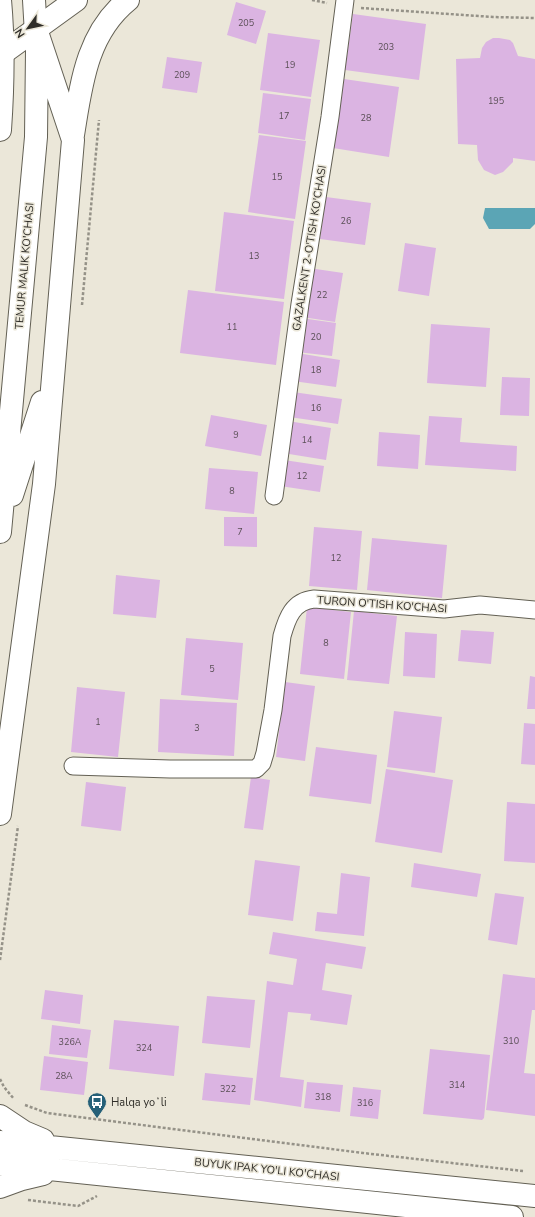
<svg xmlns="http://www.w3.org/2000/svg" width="535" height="1217" viewBox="0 0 535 1217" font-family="'Nunito Sans',sans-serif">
	<rect width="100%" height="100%" fill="#ebe7d9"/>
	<!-- water -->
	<path fill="#5ba5b5" d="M 485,208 L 535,208 L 535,224 L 530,229 L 489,229 L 483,218 Z"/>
	<!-- building -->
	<path fill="#dbb4e2" d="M 236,2 L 266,11 L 256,44 L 227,35 Z
		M 353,14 L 426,24 L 419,80 L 345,70 Z
		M 268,33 L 320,40 L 311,97 L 260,90 Z
		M 493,38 L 499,38 L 510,40 L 513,43 L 518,56 L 535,59 L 535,161 L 513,158 L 513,162 L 503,172 L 495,175 L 484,170 L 478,160 L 477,145 L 458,144 L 456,59 L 480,58 L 482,48 L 486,42 Z
		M 167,57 L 202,62 L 197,93 L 162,88 Z
		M 344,79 L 399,87 L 389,157 L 333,148 Z
		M 263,93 L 311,99 L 305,140 L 258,133 Z
		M 259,135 L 306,141 L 295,219 L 248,212 Z
		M 326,197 L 371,203 L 365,245 L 320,239 Z
		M 224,212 L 294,221 L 284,299 L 215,291 Z
		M 405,243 L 436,248 L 429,296 L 398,291 Z
		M 309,268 L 343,273 L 335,322 L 302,317 Z
		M 188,290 L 284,302 L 276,365 L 180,353 Z
		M 301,318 L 336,323 L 332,356 L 297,352 Z
		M 431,324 L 490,328 L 486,387 L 427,383 Z
		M 297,353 L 340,360 L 336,387 L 293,381 Z
		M 502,377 L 530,378 L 529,416 L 500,415 Z
		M 293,392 L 342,399 L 338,424 L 289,417 Z
		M 211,415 L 267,425 L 261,456 L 205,446 Z
		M 429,416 L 462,418 L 460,442 L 517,446 L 516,471 L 425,465 Z
		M 288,421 L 331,428 L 326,460 L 283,453 Z
		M 379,432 L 420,435 L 418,469 L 377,466 Z
		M 284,460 L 324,466 L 320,492 L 280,486 Z
		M 209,468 L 258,472 L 254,514 L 205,509 Z
		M 224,517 L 257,517 L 257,547 L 224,546 Z
		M 314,527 L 362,531 L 357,590 L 309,586 Z
		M 372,538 L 447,545 L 442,598 L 367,590 Z
		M 116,575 L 160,580 L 156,618 L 113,614 Z
		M 307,607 L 351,612 L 344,679 L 300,674 Z
		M 354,611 L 397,616 L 389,684 L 347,680 Z
		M 461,630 L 494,632 L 491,664 L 458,661 Z
		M 405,632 L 437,634 L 435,678 L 403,676 Z
		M 186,638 L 243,643 L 238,700 L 181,695 Z
		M 530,676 L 535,677 L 535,709 L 527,709 Z
		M 285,682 L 315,686 L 305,761 L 276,757 Z
		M 77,687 L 125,692 L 118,757 L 71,752 Z
		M 160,699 L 237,703 L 234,756 L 158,752 Z
		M 394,711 L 442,717 L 435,773 L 387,767 Z
		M 524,723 L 535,724 L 535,765 L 521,764 Z
		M 316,747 L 377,755 L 371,804 L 309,796 Z
		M 386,769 L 453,780 L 442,853 L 375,842 Z
		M 251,777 L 270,780 L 263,830 L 244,828 Z
		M 86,782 L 126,787 L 121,831 L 81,826 Z
		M 507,802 L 535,804 L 535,863 L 504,861 Z
		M 255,860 L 300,866 L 293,921 L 248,915 Z
		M 414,863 L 481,874 L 477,897 L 411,887 Z
		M 341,873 L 370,877 L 364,936 L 315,931 L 317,912 L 337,914 Z
		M 495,893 L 524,897 L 517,945 L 488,940 Z
		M 273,932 L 366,947 L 362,969 L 326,963 L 322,990 L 352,995 L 347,1025 L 310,1020 L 311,1014 L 288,1012 L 280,1077 L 304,1080 L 301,1107 L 254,1100 L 267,981 L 293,985 L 297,959 L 269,954 Z
		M 503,974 L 535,978 L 535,1010 L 532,1010 L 524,1073 L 535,1074 L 535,1116 L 486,1110 Z
		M 45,990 L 83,995 L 80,1024 L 41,1019 Z
		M 207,996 L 255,1000 L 250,1048 L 202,1043 Z
		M 114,1020 L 179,1026 L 174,1076 L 109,1069 Z
		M 52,1025 L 91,1030 L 87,1058 L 49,1054 Z
		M 430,1049 L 490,1055 L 484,1118 L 482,1120 L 423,1114 Z
		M 44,1056 L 88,1062 L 84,1095 L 40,1090 Z
		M 205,1073 L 253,1078 L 250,1105 L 202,1100 Z
		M 307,1082 L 343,1085 L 340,1112 L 304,1108 Z
		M 353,1087 L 381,1090 L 378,1119 L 350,1116 Z"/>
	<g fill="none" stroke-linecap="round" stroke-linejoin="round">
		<!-- street casing -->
		<g stroke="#636054" stroke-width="19">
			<path id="street" d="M 274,496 L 300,304 L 330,117 L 345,0
				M 73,766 L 170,769 L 256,769 L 262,763 L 265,753 L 273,710 L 282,636 C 287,618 293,601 314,599 L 444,609 L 480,605 L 535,610"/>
		</g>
		<!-- secondary casing -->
		<g stroke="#636054" stroke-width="24">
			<path id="secondary" d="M 0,55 L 76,0
				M 0,1116 L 24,1132 L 43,1140
				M 0,1142 L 535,1196
				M 0,1164 L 512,1217
				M 0,1187 L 22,1179 L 43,1174"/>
		</g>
		<!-- highway casing -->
		<g stroke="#636054" stroke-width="24">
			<path id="highway" d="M 0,130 C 3,87 4,43 0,0
				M 73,135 C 81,86 86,34 128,0
				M 12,495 L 42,402
				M 0,532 L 36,137 L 37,51 L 34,0
				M 0,814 L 44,484 L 73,140 L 36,29"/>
		</g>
		<!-- path -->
		<path stroke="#959288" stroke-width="2.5" stroke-dasharray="3 2" stroke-linecap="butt" d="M 312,0 L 327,3
			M 361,8 L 493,17 L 535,18
			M 82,305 L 99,120
			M 0,960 L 18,826
			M 0,1079 L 4,1087 L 14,1099
			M 25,1105 L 47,1113 L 363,1153 L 523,1171
			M 28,1200 L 78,1206 L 97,1196"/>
		<!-- street -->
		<use href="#street" stroke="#fff" stroke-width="17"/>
		<!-- secondary -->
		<use href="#secondary" stroke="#fff" stroke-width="22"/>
		<!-- highway -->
		<use href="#highway" stroke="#fff" stroke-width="22"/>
	</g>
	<!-- icons -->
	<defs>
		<g id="bus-pin" transform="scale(1)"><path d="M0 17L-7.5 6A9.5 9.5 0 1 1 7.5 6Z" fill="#256078" stroke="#ebe7d9"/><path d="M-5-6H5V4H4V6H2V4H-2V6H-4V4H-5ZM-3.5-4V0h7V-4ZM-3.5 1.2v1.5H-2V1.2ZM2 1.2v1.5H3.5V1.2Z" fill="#fff"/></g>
	</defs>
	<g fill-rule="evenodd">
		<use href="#bus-pin" x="97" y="1102"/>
	</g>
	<g text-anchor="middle" stroke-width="3" stroke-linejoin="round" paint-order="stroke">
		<!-- number labels -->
		<g font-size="9" fill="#5a4f56">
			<text x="246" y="26">205</text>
			<text x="386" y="50">203</text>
			<text x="290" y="68">19</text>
			<text x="182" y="78">209</text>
			<text x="496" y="104">195</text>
			<text x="284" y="119">17</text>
			<text x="366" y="121">28</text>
			<text x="277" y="180">15</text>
			<text x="346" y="224">26</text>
			<text x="254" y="259">13</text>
			<text x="322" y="298">22</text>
			<text x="232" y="330">11</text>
			<text x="316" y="340">20</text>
			<text x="316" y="373">18</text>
			<text x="316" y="411">16</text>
			<text x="236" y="438">9</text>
			<text x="307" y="443">14</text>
			<text x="302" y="479">12</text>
			<text x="232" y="494">8</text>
			<text x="240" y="535">7</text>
			<text x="336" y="561">12</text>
			<text x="326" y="646">8</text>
			<text x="212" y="672">5</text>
			<text x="98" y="725">1</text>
			<text x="197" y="731">3</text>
			<text x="511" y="1044">310</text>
			<text x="70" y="1045">326A</text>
			<text x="144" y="1051">324</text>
			<text x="64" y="1079">28A</text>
			<text x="457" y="1088">314</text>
			<text x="228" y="1092">322</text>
			<text x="323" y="1100">318</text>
			<text x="365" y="1106">316</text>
		</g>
		<!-- street labels -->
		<g font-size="11" fill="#2f2d28" stroke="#ebe7d9">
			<text transform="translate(309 248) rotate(-81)" y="4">GAZALKENT 2-O'TISH KO'CHASI</text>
			<text transform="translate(24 266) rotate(-85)" y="4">TEMUR MALIK KO'CHASI</text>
			<text transform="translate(382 604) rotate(4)" y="4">TURON O'TISH KO'CHASI</text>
			<text transform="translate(267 1169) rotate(6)" y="4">BUYUK IPAK YO'LI KO'CHASI</text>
		</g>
		<!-- poi labels -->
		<g font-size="11" fill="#2f2d28" stroke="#ebe7d9" text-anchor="start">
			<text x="111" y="1106">Halqa yoʻli</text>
		</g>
	</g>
	<!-- north arrow -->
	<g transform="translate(28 28) rotate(237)" stroke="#ebe7d9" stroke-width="3" paint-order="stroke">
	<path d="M0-3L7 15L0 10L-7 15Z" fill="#2f2d28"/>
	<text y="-6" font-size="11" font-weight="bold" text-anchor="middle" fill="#2f2d28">N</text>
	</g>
</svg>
